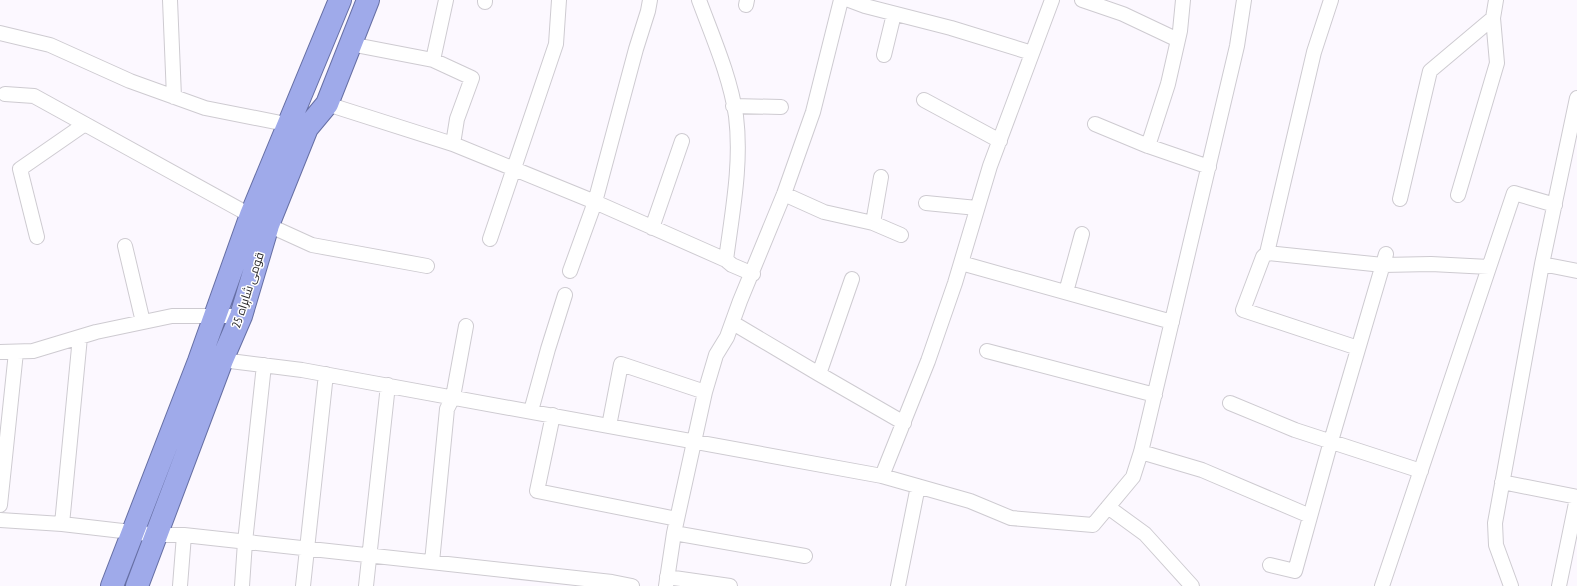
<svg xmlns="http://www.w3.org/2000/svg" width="1577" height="586" viewBox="0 0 1577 586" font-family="'PT Sans Narrow',Cairo,sans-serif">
	<rect width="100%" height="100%" fill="#fcf8ff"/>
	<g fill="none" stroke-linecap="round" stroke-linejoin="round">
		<!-- minor casing -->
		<g stroke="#cecbd1" stroke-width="16">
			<path id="minor" d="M 170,0 L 174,97
				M 699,0 C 713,38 730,76 736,116 C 742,164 732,213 726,260
				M 849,0 L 865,6 L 951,28 L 1032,53
				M 1082,0 L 1123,14 L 1178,40
				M 1331,0 L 1314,52 L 1267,253 L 1263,257 L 1243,310 L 1358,348
				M 485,2 L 485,0
				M 746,5 L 747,0
				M 0,33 L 50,45 L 130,81 L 205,108 L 296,126
				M 350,44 L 433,60 L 472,78 L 457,119 L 453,144
				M 884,55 L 894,14
				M 433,60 L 446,0
				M 5,94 L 34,96 L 268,225 L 312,245 L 427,266
				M 924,100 L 1000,141
				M 327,104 L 453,144 L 595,202 L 726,260 L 732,265 L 753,274
				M 733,106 L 781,107
				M 1095,124 L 1148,146 L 1209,167
				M 1148,146 L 1168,84 L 1180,31 L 1183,0
				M 784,194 L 824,212 L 873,223 L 901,235
				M 1458,195 L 1497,63 L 1493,18 L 1496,0
				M 1400,199 L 1430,71 L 1493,18
				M 926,203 L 977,208
				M 873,223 L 881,177
				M 652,228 L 682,141
				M 37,237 L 20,169 L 85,124
				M 490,239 L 556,44 L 559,0
				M 125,246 L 143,322
				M 1267,253 L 1383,265 L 1431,264 L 1489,267
				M 961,263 L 1172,322
				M 1542,264 L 1577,271
				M 570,271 L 595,202 L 636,49 L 648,11 L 650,0
				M 1066,292 L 1082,234
				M 733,323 L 819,374 L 904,423
				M 987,351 L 1155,395
				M 0,352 L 33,351 L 96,332 L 172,316 L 241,316
				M 222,360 L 302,370 L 882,476 L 970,501 L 1011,518 L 1093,525 L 1133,477 L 1141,452 L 1237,46 L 1244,0
				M 819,374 L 852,279
				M 1230,403 L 1295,430 L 1421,471
				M 531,411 L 548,349 L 565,295
				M 553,415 L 537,491 L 677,519
				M 609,426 L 621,364 L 705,392
				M 1141,452 L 1202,470 L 1310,516
				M 882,476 L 928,361 L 955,283 L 990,166 L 1052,0
				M 1502,482 L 1577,497
				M 0,505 L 16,352
				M 1108,507 L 1145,534 L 1192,586
				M 0,520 L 62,524 L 157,535 L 184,535 L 612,582 L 632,586
				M 62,524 L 80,337
				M 674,533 L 805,556
				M 432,562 L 447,409 L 453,397 L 466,326
				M 1270,565 L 1295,571 L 1331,441 L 1386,254
				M 667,577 L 730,586
				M 180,586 L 184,535
				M 242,586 L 245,542 L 264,365
				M 303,586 L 326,374
				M 366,586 L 388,385
				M 666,586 L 674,533 L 705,392 L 716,355 L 727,337 L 740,301 L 784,194 L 813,112 L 841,0
				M 898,586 L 918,486
				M 1382,586 L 1514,193 L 1555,205
				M 1511,586 L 1496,545 L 1495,523 L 1542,264 L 1577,98
				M 1559,586 L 1577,498"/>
		</g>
		<!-- trunk casing -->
		<g stroke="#666fa4" stroke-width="24">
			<path id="trunk" d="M 112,586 L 199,361 L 251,215 L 340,0
				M 137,586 L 222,360 L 241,316 L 268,225 L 307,128 L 327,104 L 368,0"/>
		</g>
		<!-- minor -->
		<use href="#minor" stroke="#fff" stroke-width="14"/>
		<!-- trunk -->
		<use href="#trunk" stroke="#9faaea" stroke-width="22"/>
	</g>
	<g text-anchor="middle" stroke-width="3" stroke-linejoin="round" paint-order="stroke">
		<!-- street labels -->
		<g font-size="12" fill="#2a292b" stroke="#fff">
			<text transform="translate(248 290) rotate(-72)" y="4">قومی شاہراہ 25</text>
		</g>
	</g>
</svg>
